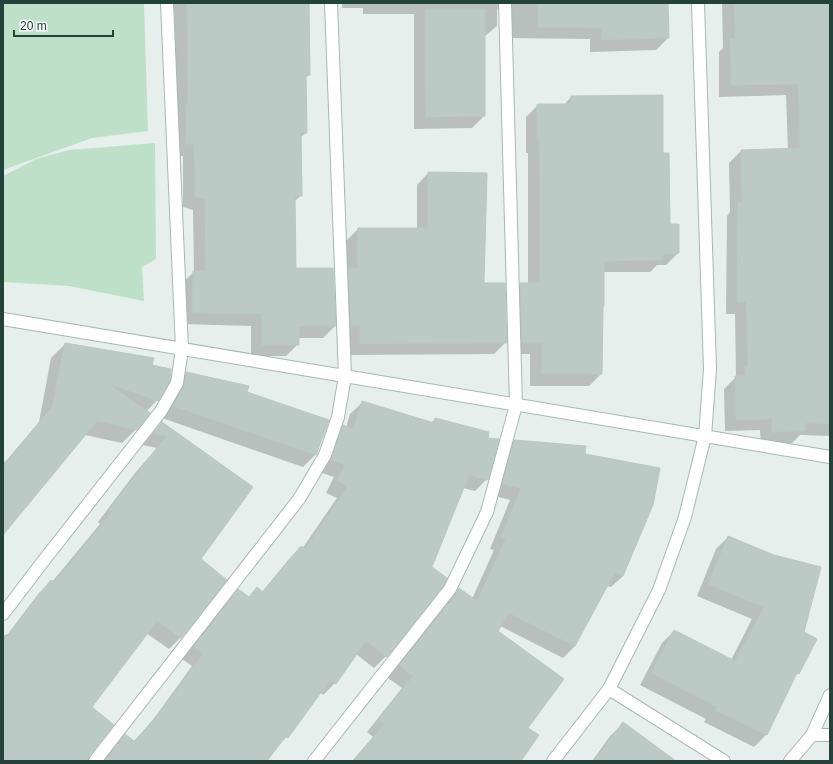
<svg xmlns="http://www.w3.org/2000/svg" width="833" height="764" viewBox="0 0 833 764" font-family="Helvetica,sans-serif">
	<rect width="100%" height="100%" fill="#e6efeb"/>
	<!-- green -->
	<path fill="#bfe0c8" d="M 3,3 L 144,3 L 148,131 L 92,138 L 3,170 Z
		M 155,143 L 156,259 L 142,267 L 144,301 L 69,286 L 3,282 L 3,176 L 36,159 L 69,150 Z"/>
	<!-- shadow -->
	<path fill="#0003" d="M 174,3 L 308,3 L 309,75 L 305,78 L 306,133 L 300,138 L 301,195 L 294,202 L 295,269 L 332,269 L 335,326 L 323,338 L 298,338 L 298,344 L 286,356 L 251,356 L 251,326 L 181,324 L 181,284 L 194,272 L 193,210 L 183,207 L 183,156 L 175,156 L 176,116 Z
		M 342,3 L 667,3 L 668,38 L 656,50 L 590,52 L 590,39 L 502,38 L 501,15 L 497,8 L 497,26 L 484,37 L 484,116 L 472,128 L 414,129 L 414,14 L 363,14 L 363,8 L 342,8 Z
		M 722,3 L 830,3 L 830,436 L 800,435 L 792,443 L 761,443 L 760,430 L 725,431 L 724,389 L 736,377 L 735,314 L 726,314 L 727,216 L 730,212 L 729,163 L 741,151 L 788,150 L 786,95 L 719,97 L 719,52 L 723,48 Z
		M 571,97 L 662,154 L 669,225 L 678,253 L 666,265 L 657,265 L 650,272 L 603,272 L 601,374 L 589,386 L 530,386 L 530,354 L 510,354 L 509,296 L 521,284 L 528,284 L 528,153 L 526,153 L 526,117 L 538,105 L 564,105 Z
		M 428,173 L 483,284 L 506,342 L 494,354 L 349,355 L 346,241 L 358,229 L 417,229 L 417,185 Z
		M 65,344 L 151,366 L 157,400 L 146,412 L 136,429 L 122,443 L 85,435 L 3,534 L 3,463 L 6,461 L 39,422 L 51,358 Z
		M 186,373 L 328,421 L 315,455 L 303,467 L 162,418 L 175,385 Z
		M 362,403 L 431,423 L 435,419 L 486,439 L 487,479 L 475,491 L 463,488 L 386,656 L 374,668 L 356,654 L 335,683 L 323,695 L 320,692 L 287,737 L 276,747 L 266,761 L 103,761 L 114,747 L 125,736 L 133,742 L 153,720 L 192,666 L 182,659 L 227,602 L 238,590 L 248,598 L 257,588 L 262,592 L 289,559 L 301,547 L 302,549 L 337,498 L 326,493 L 334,477 L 319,472 L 331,438 L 343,427 L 346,428 L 350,414 Z
		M 162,423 L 252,488 L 200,559 L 181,637 L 169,649 L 146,633 L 90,707 L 88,761 L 3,761 L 3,637 L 6,634 L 7,635 L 39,593 L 51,581 L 52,582 L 100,524 L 98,522 L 135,473 L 157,448 L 142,445 Z
		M 515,441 L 584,455 L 623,576 L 611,587 L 607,586 L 575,646 L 563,658 L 500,626 L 497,631 L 527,728 L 520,761 L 352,761 L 373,737 L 367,732 L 402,688 L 388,678 L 444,607 L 447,601 L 459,589 L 472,599 L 494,550 L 490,549 L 510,500 L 491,495 L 503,453 Z
		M 728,537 L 803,632 L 798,673 L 794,678 L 766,735 L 754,747 L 704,722 L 706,719 L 640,685 L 662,643 L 674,631 L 731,660 L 752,619 L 697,596 L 716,549 Z
		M 623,724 L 669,761 L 592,761 L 611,735 Z"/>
	<!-- building -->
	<path fill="#bbcac4" stroke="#b8c9c2" d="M 187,3 L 309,3 L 310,75 L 306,75 L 307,133 L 301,133 L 302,196 L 295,196 L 296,268 L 333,268 L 336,326 L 299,326 L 299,345 L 262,345 L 262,314 L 192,313 L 193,271 L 206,271 L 205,199 L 195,196 L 194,144 L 186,144 L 186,105 L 188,105 Z
		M 538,3 L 668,3 L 669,38 L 602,40 L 601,28 L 538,27 Z
		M 734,3 L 830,3 L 830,424 L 805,423 L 805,431 L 772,432 L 772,419 L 736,420 L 735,376 L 745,376 L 745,367 L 748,367 L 746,302 L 737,302 L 738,203 L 742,203 L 741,150 L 800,148 L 798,84 L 731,85 L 730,39 L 735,39 Z
		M 425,9 L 485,9 L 485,116 L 426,117 Z
		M 663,95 L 663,153 L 669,153 L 670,224 L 679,224 L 679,253 L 663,254 L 663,260 L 604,261 L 604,306 L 603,306 L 602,374 L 542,374 L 542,343 L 522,343 L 520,283 L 540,283 L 540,192 L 539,141 L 537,141 L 537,104 L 571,104 L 571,96 Z
		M 428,172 L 487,173 L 484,283 L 505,283 L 507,343 L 360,344 L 360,326 L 351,326 L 348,268 L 357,268 L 358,228 L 428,228 Z
		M 65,343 L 154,358 L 152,365 L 171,369 L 170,381 L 158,401 L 109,384 L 150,413 L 137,430 L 97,421 L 3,535 L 3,466 L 52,407 Z
		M 186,372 L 249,386 L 247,392 L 329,420 L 316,455 L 173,406 L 184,386 Z
		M 362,401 L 434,423 L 435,418 L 489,432 L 488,438 L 499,439 L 488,480 L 469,475 L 432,567 L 447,578 L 444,585 L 387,657 L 366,641 L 336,684 L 330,680 L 288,738 L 286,736 L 267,761 L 105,761 L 125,734 L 135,742 L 158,714 L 159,714 L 203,654 L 193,647 L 238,589 L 249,597 L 257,587 L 263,592 L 301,546 L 305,549 L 348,486 L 337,481 L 345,465 L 330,460 L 343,425 L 353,429 Z
		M 162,422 L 253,487 L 201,559 L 227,580 L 181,638 L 157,621 L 92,707 L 114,725 L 89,756 L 88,761 L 3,761 L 3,641 L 51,580 L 54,582 L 112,512 L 109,510 L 147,460 L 167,436 L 153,433 Z
		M 514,440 L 586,446 L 585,454 L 660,468 L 653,505 L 623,576 L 615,572 L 575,646 L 509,613 L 498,631 L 564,679 L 528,728 L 539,735 L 521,761 L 354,761 L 384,724 L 378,720 L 413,676 L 399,665 L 456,594 L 459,588 L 477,601 L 506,538 L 501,537 L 521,488 L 502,484 Z
		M 728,536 L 774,555 L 821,567 L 804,632 L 817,639 L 799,674 L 797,673 L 767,735 L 715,710 L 717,707 L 651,673 L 674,630 L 735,661 L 764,607 L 708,584 Z
		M 623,722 L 676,761 L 594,761 Z"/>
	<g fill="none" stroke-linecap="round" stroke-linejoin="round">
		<!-- minor casing -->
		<g stroke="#a8b8b2" stroke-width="14">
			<path id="minor" d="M 3,319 L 830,457
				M 3,614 L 41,564 L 161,411 L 177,383 L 182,349 L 167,3
				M 609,689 L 724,761
				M 812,735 L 830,735
				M 95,761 L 299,499 L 325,455 L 338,417 L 345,376 L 331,3
				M 314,761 L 450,589 L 487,512 L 516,405 L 505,3
				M 790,761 L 812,735 L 830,695"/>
		</g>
		<!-- tertiary casing -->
		<g stroke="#a8b8b2" stroke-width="14">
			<path id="tertiary" d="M 553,761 L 609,689 L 659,590 L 685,517 L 705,436 L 710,369 L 698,3"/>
		</g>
		<!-- minor -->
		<use href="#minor" stroke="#fff" stroke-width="12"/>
		<!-- tertiary -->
		<use href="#tertiary" stroke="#fff" stroke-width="12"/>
	</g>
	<!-- border -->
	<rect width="833" height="764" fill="none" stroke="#24423a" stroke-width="8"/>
	<!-- scale -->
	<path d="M14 30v6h99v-6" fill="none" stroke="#24423a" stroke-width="2"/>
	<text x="20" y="30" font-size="12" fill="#24423a" stroke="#f7fbf9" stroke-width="3" paint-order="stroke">20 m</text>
</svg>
